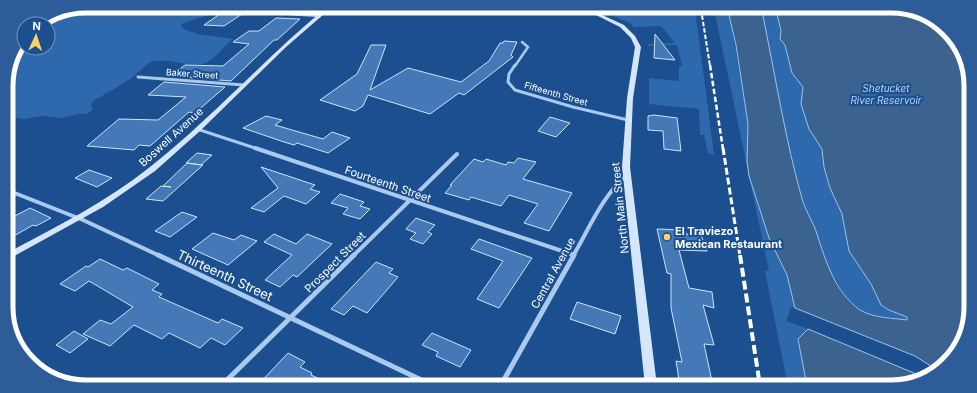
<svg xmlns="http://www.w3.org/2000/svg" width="977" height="393" viewBox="0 0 977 393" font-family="Inter,sans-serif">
	<rect width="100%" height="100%" fill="#1b4f8f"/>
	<!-- green -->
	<path fill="#2e69ad" d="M 86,6 L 245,7 L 234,11 L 215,13 L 181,24 L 182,28 L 197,34 L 233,39 C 223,46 218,57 206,63 C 192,68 169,58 154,61 C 145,63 138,74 130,79 C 118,87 105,94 93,101 L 91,105 L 93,110 L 86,114 L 77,114 L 63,118 L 42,116 L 24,119 L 6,116 C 6,86 5,63 24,38 L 24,48 L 48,48 L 48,24 L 37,24 L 56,12 Z
		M 596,9 L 695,9 L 714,155 L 708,153 L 704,135 L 700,135 L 699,109 L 649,104 L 649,78 L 679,81 L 679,66 L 682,66 L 677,45 L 649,46 L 647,44 L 675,43 L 661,26 L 634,27 L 630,23 Z
		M 714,9 L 724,9 L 729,15 L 731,22 L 748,124 L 747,161 L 757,203 L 769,238 L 787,275 L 795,308 L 791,307 L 786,321 L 808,329 L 798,339 L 807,386 L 788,386 L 765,271 L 769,271 Z
		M 765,10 L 777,11 L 781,40 L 785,45 L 791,70 L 803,87 L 801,104 L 809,129 L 822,149 L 824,167 L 830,188 L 842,214 L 849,251 L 871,284 L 881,305 L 889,310 L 907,317 L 908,320 L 867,314 L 859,309 L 846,297 L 829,269 L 817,235 L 801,196 L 788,146 L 763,16 Z"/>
	<!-- water -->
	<path fill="#3c6290" stroke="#9cc4f0" d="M 724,9 L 765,11 L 763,16 L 766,31 C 777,86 786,141 801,195 C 804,209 813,221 817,234 C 826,262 835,292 860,310 C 873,318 893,318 907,320 L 907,317 L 889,310 L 881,305 L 871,284 L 849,251 L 842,214 L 830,188 L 824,167 L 822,149 L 809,129 L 801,104 L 803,87 L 792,73 L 785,45 L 780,39 L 781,31 L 776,10 L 916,10 L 951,34 L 970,76 L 967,333 L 939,371 L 915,356 L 795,308 L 787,275 L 769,238 L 749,176 L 747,161 L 748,124 L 736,45 L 729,15 Z
		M 808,329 L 914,373 L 913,380 L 896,387 L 807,386 L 798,339 Z"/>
	<!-- building -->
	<path fill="#4478b7" stroke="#cfe3fa" d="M 217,7 L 252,7 L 240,9 L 239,12 L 242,14 L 224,26 L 204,25 L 217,16 Z
		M 276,18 L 300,19 L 277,40 L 274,40 L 231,81 L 171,76 L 185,65 L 223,66 L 249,44 L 233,42 L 249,31 L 259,31 Z
		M 655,34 L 675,60 L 654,58 Z
		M 504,41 L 517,42 L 511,55 L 513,57 L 464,95 L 459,93 L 430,114 L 368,95 L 363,106 L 355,111 L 320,100 L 357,74 L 371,45 L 386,45 L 370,90 L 408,68 L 461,82 L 489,61 L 500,43 L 503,43 Z
		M 164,82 L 225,87 L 195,113 L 189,112 L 150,146 L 139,145 L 134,150 L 87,146 L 119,119 L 158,120 L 186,97 L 148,95 Z
		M 654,115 L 677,118 L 681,151 L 664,149 L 663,131 L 648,130 L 648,116 Z
		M 266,116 L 282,120 L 275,125 L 323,139 L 332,132 L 350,138 L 328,153 L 297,143 L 294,145 L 281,141 L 243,128 Z
		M 550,117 L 570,123 L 556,137 L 538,131 Z
		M 197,153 L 212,155 L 201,165 L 186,163 Z
		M 518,158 L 536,162 L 523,179 L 572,193 L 549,231 L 524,223 L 538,204 L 509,195 L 501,206 L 471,197 L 469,200 L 445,193 L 452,185 L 450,185 L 474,159 L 483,162 L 486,159 L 506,165 L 508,162 L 514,163 Z
		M 187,163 L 203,165 L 163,201 L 146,199 L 161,186 L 171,187 L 163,186 Z
		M 261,167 L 315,185 L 310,189 L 320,192 L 306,204 L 284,196 L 264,212 L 251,208 L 278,188 Z
		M 89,170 L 112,178 L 97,187 L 75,178 Z
		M 340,194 L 364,202 L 360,206 L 370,209 L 360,219 L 343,214 L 348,208 L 331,203 Z
		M 30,208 L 51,218 L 36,226 L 33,225 L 7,240 L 7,220 Z
		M 182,212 L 197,217 L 170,237 L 155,231 Z
		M 416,218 L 435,225 L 428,232 L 432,234 L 423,244 L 410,239 L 416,233 L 406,229 Z
		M 657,229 L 685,230 L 686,234 L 701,235 L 707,251 L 679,250 L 689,288 L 712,292 L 714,308 L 703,305 L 714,345 L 704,344 L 713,386 L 680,386 L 676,361 L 682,362 L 671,308 L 671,274 L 667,273 Z
		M 213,233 L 234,240 L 241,235 L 257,241 L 228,265 L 192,249 Z
		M 274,234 L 296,244 L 307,234 L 332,244 L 297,277 L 293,275 L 280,287 L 265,280 L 292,255 L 264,242 Z
		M 479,239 L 532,258 L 499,308 L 477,299 L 503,261 L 471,249 Z
		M 100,259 L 123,270 L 127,268 L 159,284 L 152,290 L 162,294 L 159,297 L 218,323 L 222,319 L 243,328 L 225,345 L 211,338 L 200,348 L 169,333 L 162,339 L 134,325 L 110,346 L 83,334 L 100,320 L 111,324 L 133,307 L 89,281 L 75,291 L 60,284 L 86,266 L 88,267 Z
		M 376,262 L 393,269 L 389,273 L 398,277 L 367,313 L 353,306 L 344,315 L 331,309 Z
		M 577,302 L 621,316 L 615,334 L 570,319 Z
		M 74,331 L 88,339 L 70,353 L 56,345 Z
		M 432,333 L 471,350 L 460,367 L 436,356 L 438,352 L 422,345 Z
		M 288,353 L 305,362 L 300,367 L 312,373 L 311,375 L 331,384 L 259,384 Z"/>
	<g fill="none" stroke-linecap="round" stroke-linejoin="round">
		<!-- street-far3 -->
		<path stroke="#a9c9ee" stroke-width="2.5" d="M 242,11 L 320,16
			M 515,66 L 528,47 L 522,42"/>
		<!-- street-far2 -->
		<path stroke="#a9c9ee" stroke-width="3" d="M 515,65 L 509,74 L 508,82 L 515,90 L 573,107 L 628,120
			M 138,77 L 244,85
			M 197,129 L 258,149"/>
		<!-- street-far1 -->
		<path stroke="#a9c9ee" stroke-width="4" d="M 255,148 L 574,255
			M 7,190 L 83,220 L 160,256
			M 353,256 L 457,154
			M 573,256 C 589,229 602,196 627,175"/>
		<!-- street -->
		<path stroke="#a9c9ee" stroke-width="5" d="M 158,255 L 432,385
			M 224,383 L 354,255
			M 501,385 L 574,255"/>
		<!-- secondary -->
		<path fill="#d6e6fa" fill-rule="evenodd" d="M 327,7 L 332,7 L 286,47 L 200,131 L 155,171 L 103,207 L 7,260 L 7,253 C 56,227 106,202 150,167 C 212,118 265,58 327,7 Z
			M 584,9 L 589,9 L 624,25 L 635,36 L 641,47 L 633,98 L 630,167 L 657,386 L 645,386 L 622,167 L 627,98 L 635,47 L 631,38 L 620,27 Z"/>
		<!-- rail-far3 -->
		<path stroke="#fff" stroke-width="2" stroke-dasharray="4.5 2" stroke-linecap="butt" d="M 701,9 L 710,66"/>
		<!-- rail-far2 -->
		<path stroke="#fff" stroke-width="2.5" stroke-dasharray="5.5 2.5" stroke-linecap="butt" d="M 710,65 L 723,149"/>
		<!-- rail-far1 -->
		<path stroke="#fff" stroke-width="3" stroke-dasharray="7 3" stroke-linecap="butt" d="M 723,148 L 740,256"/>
		<!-- rail -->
		<path stroke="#fff" stroke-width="4" stroke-dasharray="9 4" stroke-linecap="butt" d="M 740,255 L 760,386"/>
	</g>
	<!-- markers -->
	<circle fill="#ffd166" stroke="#1b4f8f" stroke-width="1.5" cx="667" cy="237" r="4"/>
	<g text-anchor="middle" stroke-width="4" stroke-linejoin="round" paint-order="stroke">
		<!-- far-street labels -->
		<g font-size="9" fill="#fff" stroke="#1b4f8f">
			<text transform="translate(192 74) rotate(4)" y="3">Baker Street</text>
			<text transform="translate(556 94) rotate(16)" y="3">Fifteenth Street</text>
		</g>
		<!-- far-water labels -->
		<g font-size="10" font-style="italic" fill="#b5d3f5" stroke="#1b4f8f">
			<text x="886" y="92">Shetucket<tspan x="886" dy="12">River Reservoir</tspan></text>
		</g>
		<!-- street labels -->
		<g font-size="11" fill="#fff" stroke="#1b4f8f">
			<text transform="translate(171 137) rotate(-42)" y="4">Boswell Avenue</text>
			<text transform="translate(388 184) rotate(19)" y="4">Fourteenth Street</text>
			<text transform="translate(620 208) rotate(-96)" y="4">North Main Street</text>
			<text transform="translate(335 262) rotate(-45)" y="4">Prospect Street</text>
			<text transform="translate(553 273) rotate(-61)" y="4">Central Avenue</text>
		</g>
		<!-- poi labels -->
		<g font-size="11" font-weight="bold" fill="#fff" stroke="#1b4f8f" text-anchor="start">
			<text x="675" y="235">El Traviezo<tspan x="675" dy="13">Mexican Restaurant</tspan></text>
		</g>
		<!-- near-street labels -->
		<g font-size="13" fill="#fff" stroke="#1b4f8f">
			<text transform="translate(225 275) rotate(25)" y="5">Thirteenth Street</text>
		</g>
	</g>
	<!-- crop -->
	<path d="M0 0H977V393H0ZM86 13H891A73 73 0 0 1 964 86V307A73 73 0 0 1 891 380H86A73 73 0 0 1 13 307V86A73 73 0 0 1 86 13Z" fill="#2d5d98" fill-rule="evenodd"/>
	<path fill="none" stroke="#fff" stroke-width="5" d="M86 13H891A73 73 0 0 1 964 86V307A73 73 0 0 1 891 380H86A73 73 0 0 1 13 307V86A73 73 0 0 1 86 13Z"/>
	<!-- north arrow -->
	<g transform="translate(36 36) rotate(3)"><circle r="19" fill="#1b4f8f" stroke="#7695bc"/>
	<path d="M0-3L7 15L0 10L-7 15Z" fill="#ffd166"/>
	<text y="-6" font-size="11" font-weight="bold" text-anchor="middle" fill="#ffffff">N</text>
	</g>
</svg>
